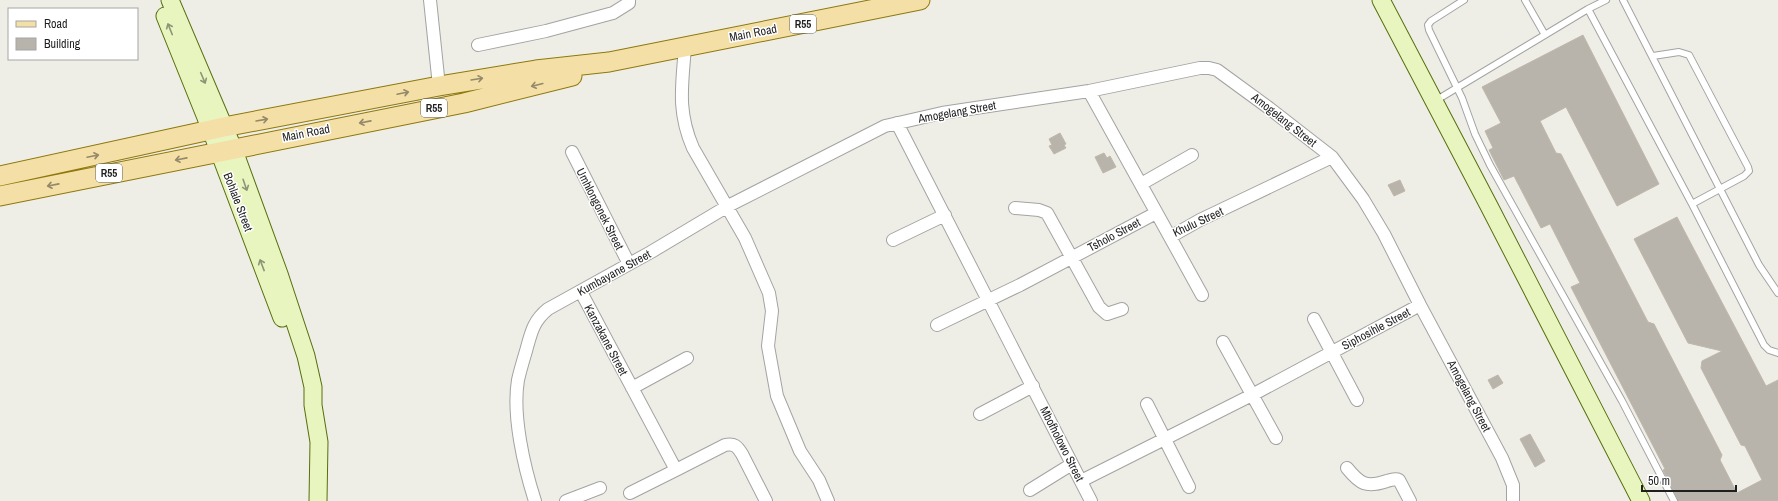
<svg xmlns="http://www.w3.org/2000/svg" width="1778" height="501" viewBox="0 0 1778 501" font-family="'Archivo Narrow',sans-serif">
	<rect width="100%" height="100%" fill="#efeee6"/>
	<!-- building -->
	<path fill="#b8b4ac" stroke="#c0b7aa" d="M 1583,35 L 1659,184 L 1617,206 L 1566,107 L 1540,121 L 1556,153 L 1561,154 L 1648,322 L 1654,324 L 1722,455 L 1720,460 L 1737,493 L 1762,480 L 1745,446 L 1741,445 L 1701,368 L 1702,361 L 1722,351 L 1688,343 L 1634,239 L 1677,217 L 1766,386 L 1778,380 L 1778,501 L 1678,501 L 1663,470 L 1665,469 L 1571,287 L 1580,283 L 1550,224 L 1541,228 L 1514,176 L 1504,180 L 1489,150 L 1493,148 L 1485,131 L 1501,123 L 1482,87 Z
		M 1060,133 L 1066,144 L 1064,145 L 1066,148 L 1054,154 L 1049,146 L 1052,145 L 1049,139 Z
		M 1104,153 L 1107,158 L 1110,156 L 1116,167 L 1103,173 L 1095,157 Z
		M 1400,180 L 1405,191 L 1394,196 L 1388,185 Z
		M 1498,375 L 1503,383 L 1493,389 L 1488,380 Z
		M 1530,434 L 1545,461 L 1535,467 L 1520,439 Z"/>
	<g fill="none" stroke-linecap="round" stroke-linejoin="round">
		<!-- lane casing -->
		<g stroke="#a3a3a3" stroke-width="8">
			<path id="lane" d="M 1464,0 L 1431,21 L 1428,25 L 1429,30 L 1462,98 L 1475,134 L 1490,165 L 1622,401 L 1674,501
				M 1525,0 L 1545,35
				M 1623,0 L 1759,265 L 1778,293
				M 1588,9 L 1692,204 L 1764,345 L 1769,350 L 1778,353
				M 1653,56 L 1679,52 L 1689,55 L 1748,167 L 1749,171 L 1744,176 L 1692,204
				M 1435,101 L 1588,9 L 1606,0"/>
		</g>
		<!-- street casing -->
		<g stroke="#a3a3a3" stroke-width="14">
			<path id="street" d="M 430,0 L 439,86
				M 478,45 L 546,31 L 613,13 L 629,3 L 629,0
				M 685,47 C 682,86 677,111 693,148 L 745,238 L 769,293 L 772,311 L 768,346 L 777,396 L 800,451 L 819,480 L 828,501
				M 1089,91 L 1170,237 L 1200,220 L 1332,157
				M 897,123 L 1091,501
				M 572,152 L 629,264
				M 1141,184 L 1192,155
				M 1015,208 L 1039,210 L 1047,213 L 1099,307 L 1107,314 L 1122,309
				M 1170,237 L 1202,295
				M 893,240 L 945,215
				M 581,292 L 676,470 L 725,445 C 734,443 737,446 742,454 L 766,501
				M 1314,319 L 1357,400
				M 937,325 L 1020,285 L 1156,213
				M 1223,342 L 1276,438
				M 632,388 L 687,358
				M 1147,404 L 1189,487
				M 980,414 L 1033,386
				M 1347,468 C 1360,484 1366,488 1387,481 C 1392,480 1395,478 1399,480 L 1410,501
				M 1081,481 L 1252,395 L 1420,305
				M 1030,490 L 1072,464
				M 630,493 L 676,470
				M 535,501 C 524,467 512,415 518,380 C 520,371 523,361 526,351 C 531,333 533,321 548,309 L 651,252 L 728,206 L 885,126 L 942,113 L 1089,91 L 1200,68 L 1209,68 L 1217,70 L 1269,108 L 1332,157 L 1363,199 L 1384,234 L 1420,305 L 1502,458 L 1513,485 L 1513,501
				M 566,501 L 600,488"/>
		</g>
		<!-- secondary casing -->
		<g stroke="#556f0e" stroke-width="19">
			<path id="secondary" d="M 170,0 L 233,148 L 279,274 L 306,356 L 313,387 L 313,405 L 319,442 L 318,501
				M 1381,0 L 1489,206 L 1641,501
				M 165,16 L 211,130 L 282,318"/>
		</g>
		<!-- primary casing -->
		<g stroke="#8e780c" stroke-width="21">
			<path id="primary" d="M 0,176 L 224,127 L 439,86 L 536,70 L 609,62 L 920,0
				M 0,196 L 464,103 L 572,76"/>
		</g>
		<!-- lane -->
		<use href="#lane" stroke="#fff" stroke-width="6"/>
		<!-- street -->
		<use href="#street" stroke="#fff" stroke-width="12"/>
		<!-- secondary -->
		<use href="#secondary" stroke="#e9f5bf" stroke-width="17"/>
		<!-- primary -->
		<use href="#primary" stroke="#f4dfa6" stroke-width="19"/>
	</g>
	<!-- one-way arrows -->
	<defs><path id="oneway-shaft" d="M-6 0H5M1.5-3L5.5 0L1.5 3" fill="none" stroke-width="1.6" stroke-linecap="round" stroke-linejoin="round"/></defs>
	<g stroke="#8e9577">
		<use href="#oneway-shaft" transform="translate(170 29) rotate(-112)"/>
		<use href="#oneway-shaft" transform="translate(203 78) rotate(67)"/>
		<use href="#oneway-shaft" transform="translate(245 185) rotate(71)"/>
		<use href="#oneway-shaft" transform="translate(262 265) rotate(-111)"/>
	</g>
	<g stroke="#948969">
		<use href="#oneway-shaft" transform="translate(477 79) rotate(-9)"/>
		<use href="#oneway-shaft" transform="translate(537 85) rotate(166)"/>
		<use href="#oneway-shaft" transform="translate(403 93) rotate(-12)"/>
		<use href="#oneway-shaft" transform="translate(262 120) rotate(-10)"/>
		<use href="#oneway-shaft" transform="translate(365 122) rotate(169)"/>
		<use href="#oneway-shaft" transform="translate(93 156) rotate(-12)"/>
		<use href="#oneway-shaft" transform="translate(181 159) rotate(169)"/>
		<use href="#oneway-shaft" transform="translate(53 185) rotate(169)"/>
	</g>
	<g text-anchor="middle" stroke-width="3" stroke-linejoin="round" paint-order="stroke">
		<!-- shield labels -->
		<g fill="#fff" stroke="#626262" stroke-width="1">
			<rect x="790" y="15" width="26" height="18" rx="3"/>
			<rect x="421" y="99" width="26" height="18" rx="3"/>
			<rect x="96" y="164" width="26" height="18" rx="3"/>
		</g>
		<g font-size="11" font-weight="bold" fill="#1f1f1f">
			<text x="803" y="28">R55</text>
			<text x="434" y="112">R55</text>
			<text x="109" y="177">R55</text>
		</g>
		<!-- street labels -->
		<g font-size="12" fill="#1f1f1f" stroke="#fff">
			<text transform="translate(753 33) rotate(-11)" y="4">Main Road</text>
			<text transform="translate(957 112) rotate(-10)" y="4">Amogelang Street</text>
			<text transform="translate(1284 120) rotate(38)" y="4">Amogelang Street</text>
			<text transform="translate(306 133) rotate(-11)" y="4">Main Road</text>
			<text transform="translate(238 202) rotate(69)" y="4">Bohlale Street</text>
			<text transform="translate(600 209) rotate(63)" y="4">Umhlongonek Street</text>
			<text transform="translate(1198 222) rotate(-25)" y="4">Khulu Street</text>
			<text transform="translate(1114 235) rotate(-28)" y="4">Tsholo Street</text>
			<text transform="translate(614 273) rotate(-29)" y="4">Kumbayane Street</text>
			<text transform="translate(1376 329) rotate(-28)" y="4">Siphosihle Street</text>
			<text transform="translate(606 340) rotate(62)" y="4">Kanzakane Street</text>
			<text transform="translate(1469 396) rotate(62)" y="4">Amogelang Street</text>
			<text transform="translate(1062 444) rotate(63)" y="4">Mbofholowo Street</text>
		</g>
	</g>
	<!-- legend -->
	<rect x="8" y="8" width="130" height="52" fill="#ffffff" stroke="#a5a5a5"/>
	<rect x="16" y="21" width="20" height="6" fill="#f4dfa6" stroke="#a5a5a5"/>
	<text x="44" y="28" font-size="12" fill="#1f1f1f">Road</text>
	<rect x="16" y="38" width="20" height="12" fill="#b8b4ac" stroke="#a5a5a5"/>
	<text x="44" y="48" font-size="12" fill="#1f1f1f">Building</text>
	<!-- scale -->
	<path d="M1642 485v6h94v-6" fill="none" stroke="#1f1f1f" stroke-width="2"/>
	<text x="1648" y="485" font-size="12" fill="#1f1f1f" stroke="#ffffff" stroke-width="3" paint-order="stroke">50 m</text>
</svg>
